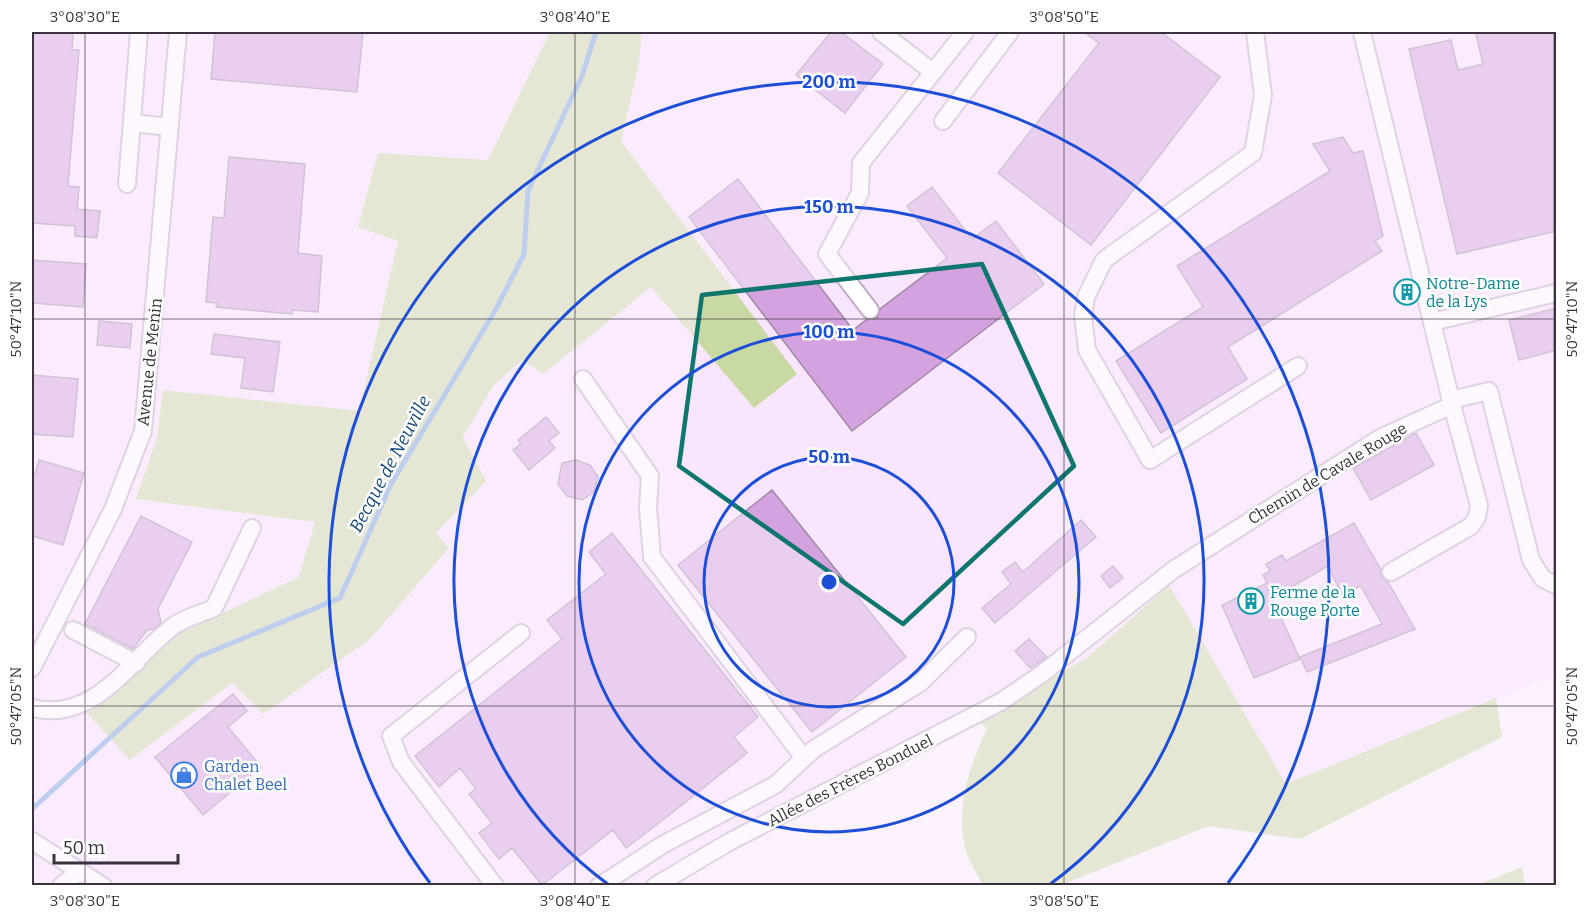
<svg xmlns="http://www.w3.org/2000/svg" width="1588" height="917" viewBox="0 0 1588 917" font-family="Bitter,serif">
	<rect width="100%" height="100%" fill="#fbf2fd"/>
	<!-- built -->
	<path fill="#f9e5fe" d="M 32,32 L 1556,32 L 1556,675 L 1286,784 L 1168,585 L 1088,657 L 978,720 L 696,868 L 668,885 L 32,885 Z"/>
	<!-- green -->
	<path fill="#c9d9a3" d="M 550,32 L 642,32 L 639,63 L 621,141 L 797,374 L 754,408 L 651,287 L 543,374 L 522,360 L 493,386 L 463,437 L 486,481 L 436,533 L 449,548 L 370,639 L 263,714 L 232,683 L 130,760 L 87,713 L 174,636 L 299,577 L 315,522 L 136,499 L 157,438 L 163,390 L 359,411 L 398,241 L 358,227 L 378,153 L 488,160 Z
		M 1169,585 L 1286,784 L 1496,698 L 1502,737 L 1300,839 L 1209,826 L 1061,885 L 983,885 C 977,874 968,860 965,847 C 956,805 969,767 987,729 L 978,720 L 1088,657 Z
		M 1522,867 L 1525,885 L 1477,885 Z"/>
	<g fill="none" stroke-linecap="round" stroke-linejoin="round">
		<!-- stream -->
		<path stroke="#71a2db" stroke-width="5" d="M 32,809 L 198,657 L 340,598 L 391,484 L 496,309 L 524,254 L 528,191 L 582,76 L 596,32"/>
	</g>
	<!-- building -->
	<path fill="#d4a3df" stroke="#9e8ba2" stroke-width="1.5" d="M 32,32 L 73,32 L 72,50 L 79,50 L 68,186 L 79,187 L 77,209 L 100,211 L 97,238 L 75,236 L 75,226 L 32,223 Z
		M 215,32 L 363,32 L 357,92 L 211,79 Z
		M 831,32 L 841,32 L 883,64 L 845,113 L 796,75 Z
		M 1084,32 L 1161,32 L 1220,77 L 1091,245 L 998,173 L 1099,43 Z
		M 1486,32 L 1557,32 L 1557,231 L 1457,254 L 1409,49 L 1451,40 L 1458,70 L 1483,64 L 1476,34 Z
		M 1343,137 L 1353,153 L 1363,151 L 1383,236 L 1375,241 L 1382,251 L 1228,347 L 1247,379 L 1161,433 L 1116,361 L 1203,307 L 1177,266 L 1330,171 L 1313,144 Z
		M 229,157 L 305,164 L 298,253 L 322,256 L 318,312 L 293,310 L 292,314 L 216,307 L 217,303 L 206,302 L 213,217 L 224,218 Z
		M 738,179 L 853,330 L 866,320 L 877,318 L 880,309 L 947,258 L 907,206 L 932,187 L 972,239 L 996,221 L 1044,284 L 852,431 L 689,217 Z
		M 32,260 L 86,264 L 83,307 L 32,303 Z
		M 1557,308 L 1557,350 L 1519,360 L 1509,320 Z
		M 99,321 L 132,324 L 130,348 L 97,345 Z
		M 214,334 L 280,342 L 273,392 L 241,388 L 245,358 L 211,354 Z
		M 32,375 L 78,379 L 73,437 L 32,434 Z
		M 546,417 L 559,433 L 549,441 L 555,448 L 529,470 L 513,450 L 521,444 L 518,440 Z
		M 1416,433 L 1434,465 L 1371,500 L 1353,468 Z
		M 39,460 L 84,473 L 63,545 L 32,536 L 32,473 L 35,474 Z
		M 576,460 L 590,465 L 598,477 L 594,492 L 582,500 L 567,496 L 558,484 L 562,463 Z
		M 772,490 L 906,657 L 812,732 L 678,565 Z
		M 141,516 L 192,542 L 158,609 L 161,623 L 154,629 L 147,630 L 133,649 L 85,624 Z
		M 1081,520 L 1096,537 L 995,623 L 982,608 L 1011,584 L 1002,572 L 1015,562 L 1023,572 Z
		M 1354,523 L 1381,570 L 1382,578 L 1388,582 L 1415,629 L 1307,672 L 1300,657 L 1382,624 L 1362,588 L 1360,586 L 1342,595 L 1328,566 L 1272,598 L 1300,659 L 1254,678 L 1222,605 L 1267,583 L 1263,575 L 1270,571 L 1266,564 L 1282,555 L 1286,561 Z
		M 612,533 L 758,717 L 734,737 L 747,753 L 677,809 L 626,848 L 613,830 L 542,885 L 512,848 L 499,859 L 479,833 L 492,823 L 469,794 L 476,789 L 460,768 L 439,787 L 415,756 L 562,639 L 547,620 L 606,574 L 589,552 Z
		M 1113,566 L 1123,578 L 1110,588 L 1101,576 Z
		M 1029,639 L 1047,657 L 1030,668 L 1015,651 Z
		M 233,694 L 247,711 L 228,727 L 261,767 L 203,815 L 155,757 Z"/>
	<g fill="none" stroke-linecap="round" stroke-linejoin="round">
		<!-- minor casing -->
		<g stroke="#c0acc4" stroke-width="20">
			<path id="minor" d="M 881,32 L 933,72
				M 1255,32 L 1263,95 L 1253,153 L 1104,260 L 1086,297 L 1083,316 L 1087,350 L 1150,460 L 1298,366
				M 943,121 L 1010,32
				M 132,123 L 170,127
				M 127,184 L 139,32
				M 870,310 L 827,254 L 860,193 L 861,163 L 965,32
				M 1432,322 L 1556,293
				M 583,379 L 650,476 L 648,508 L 652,557 L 804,758
				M 1451,400 L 1489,391 L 1531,560 L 1543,579 L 1556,585
				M 1391,572 L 1471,526 L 1477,517 L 1479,505 L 1452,405
				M 73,630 L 136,663
				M 32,668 L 113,509 L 143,431 L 178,32
				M 32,708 C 95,723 129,661 172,627 C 183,618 201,614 214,608 L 252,528
				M 32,841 L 103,886
				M 61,886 L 80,871
				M 495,886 L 401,762 L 391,736 L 521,633
				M 599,886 L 664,844 L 775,785 L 814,749 L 920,683 L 967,637
				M 655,886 L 729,842 L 1002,701 L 1043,673 L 1173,570 L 1380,438 L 1452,405 L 1362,32"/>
		</g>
		<!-- minor -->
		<use href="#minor" stroke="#fff" stroke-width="16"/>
	</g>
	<!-- marked area -->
	<path d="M0 0H1588V917H0ZM 982,264 L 1074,466 L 903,624 L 679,466 L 702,295 Z" fill="#fbf2fd" fill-opacity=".55" fill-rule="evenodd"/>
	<path fill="none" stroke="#0f766e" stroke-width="4.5" stroke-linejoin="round" d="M 982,264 L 1074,466 L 903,624 L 679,466 L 702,295 Z"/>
	<!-- ticks -->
	<path fill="none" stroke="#39313b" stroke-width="1.5" stroke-opacity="0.45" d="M 85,32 L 85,886M 575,32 L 575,886M 1064,32 L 1064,886M 1554,32 L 1554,886M 32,319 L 1556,319M 32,706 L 1556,706"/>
	<!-- distance rings -->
	<g fill="none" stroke="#1d4ed8" stroke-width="3">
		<circle cx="829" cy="582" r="125"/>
		<circle cx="829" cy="582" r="250"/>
		<path d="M609 885A375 375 0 1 1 1049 885"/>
		<path d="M430 883A500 500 0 1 1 1228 883"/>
	</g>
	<!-- icons -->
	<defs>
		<g id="building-ring" transform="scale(1.35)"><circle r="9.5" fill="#fff" stroke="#0f9aa8" stroke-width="1.5"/><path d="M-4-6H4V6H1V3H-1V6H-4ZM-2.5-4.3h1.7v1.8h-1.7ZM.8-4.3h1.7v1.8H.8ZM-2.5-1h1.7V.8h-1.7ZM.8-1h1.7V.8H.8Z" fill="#0f9aa8"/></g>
		<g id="shop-ring" transform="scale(1.35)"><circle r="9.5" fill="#fff" stroke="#3f7fe0" stroke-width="1.5"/><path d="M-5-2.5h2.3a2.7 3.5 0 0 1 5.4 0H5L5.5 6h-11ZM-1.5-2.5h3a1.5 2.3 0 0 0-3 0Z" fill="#3f7fe0"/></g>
	</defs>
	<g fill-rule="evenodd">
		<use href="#building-ring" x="1407" y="292"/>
		<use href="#building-ring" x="1251" y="601"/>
		<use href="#shop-ring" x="184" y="775"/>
	</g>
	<g text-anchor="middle" stroke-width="5" stroke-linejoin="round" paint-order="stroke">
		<!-- culture labels -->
		<g font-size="16" fill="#0d838f" stroke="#fff" text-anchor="start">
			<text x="1426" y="289">Notre-Dame<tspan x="1426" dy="18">de la Lys</tspan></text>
			<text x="1270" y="598">Ferme de la<tspan x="1270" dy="18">Rouge Porte</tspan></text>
		</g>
		<!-- street labels -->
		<g font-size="16" fill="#39313b" stroke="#fff">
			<text transform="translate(149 362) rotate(-84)" y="6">Avenue de Menin</text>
			<text transform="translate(1327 473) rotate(-31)" y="6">Chemin de Cavale Rouge</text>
			<text transform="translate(850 780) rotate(-27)" y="6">Allée des Frères Bonduel</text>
		</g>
		<!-- shop labels -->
		<g font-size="16" fill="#366cbe" stroke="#fff" text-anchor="start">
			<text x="204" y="772">Garden<tspan x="204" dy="18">Chalet Beel</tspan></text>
		</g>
		<!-- water labels -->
		<g font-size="18" font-style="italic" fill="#14477b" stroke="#fff">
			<text transform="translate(390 464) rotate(-62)" y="6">Becque de Neuville</text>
		</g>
	</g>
	<circle cx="829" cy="582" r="9" fill="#1d4ed8" stroke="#fff" stroke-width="3"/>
	<g font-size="18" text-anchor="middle" font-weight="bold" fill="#1d4ed8" stroke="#fff" stroke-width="5" stroke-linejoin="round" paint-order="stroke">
		<text x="829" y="88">200 m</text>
		<text x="829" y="213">150 m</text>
		<text x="829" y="338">100 m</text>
		<text x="829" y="463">50 m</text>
	</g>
	<!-- border -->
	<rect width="1588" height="917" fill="none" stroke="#ffffff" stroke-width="66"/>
	<!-- scale -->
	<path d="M54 854v9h124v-9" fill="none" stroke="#39313b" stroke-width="3"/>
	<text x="63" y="854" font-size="18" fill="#39313b" stroke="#ffffff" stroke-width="4.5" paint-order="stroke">50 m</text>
	<rect x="33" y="33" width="1522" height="851" fill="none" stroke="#39313b" stroke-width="2"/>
	<g font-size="15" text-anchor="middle" fill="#39313b">
		<text x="85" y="22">3°08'30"E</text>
		<text x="575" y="22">3°08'40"E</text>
		<text x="1064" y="22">3°08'50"E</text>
		<text transform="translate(16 319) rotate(-90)" y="5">50°47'10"N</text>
		<text transform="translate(1572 319) rotate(-90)" y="5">50°47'10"N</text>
		<text transform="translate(16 706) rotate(-90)" y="5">50°47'05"N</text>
		<text transform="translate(1572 706) rotate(-90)" y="5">50°47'05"N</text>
		<text x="85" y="906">3°08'30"E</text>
		<text x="575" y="906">3°08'40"E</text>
		<text x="1064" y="906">3°08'50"E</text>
	</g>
</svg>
